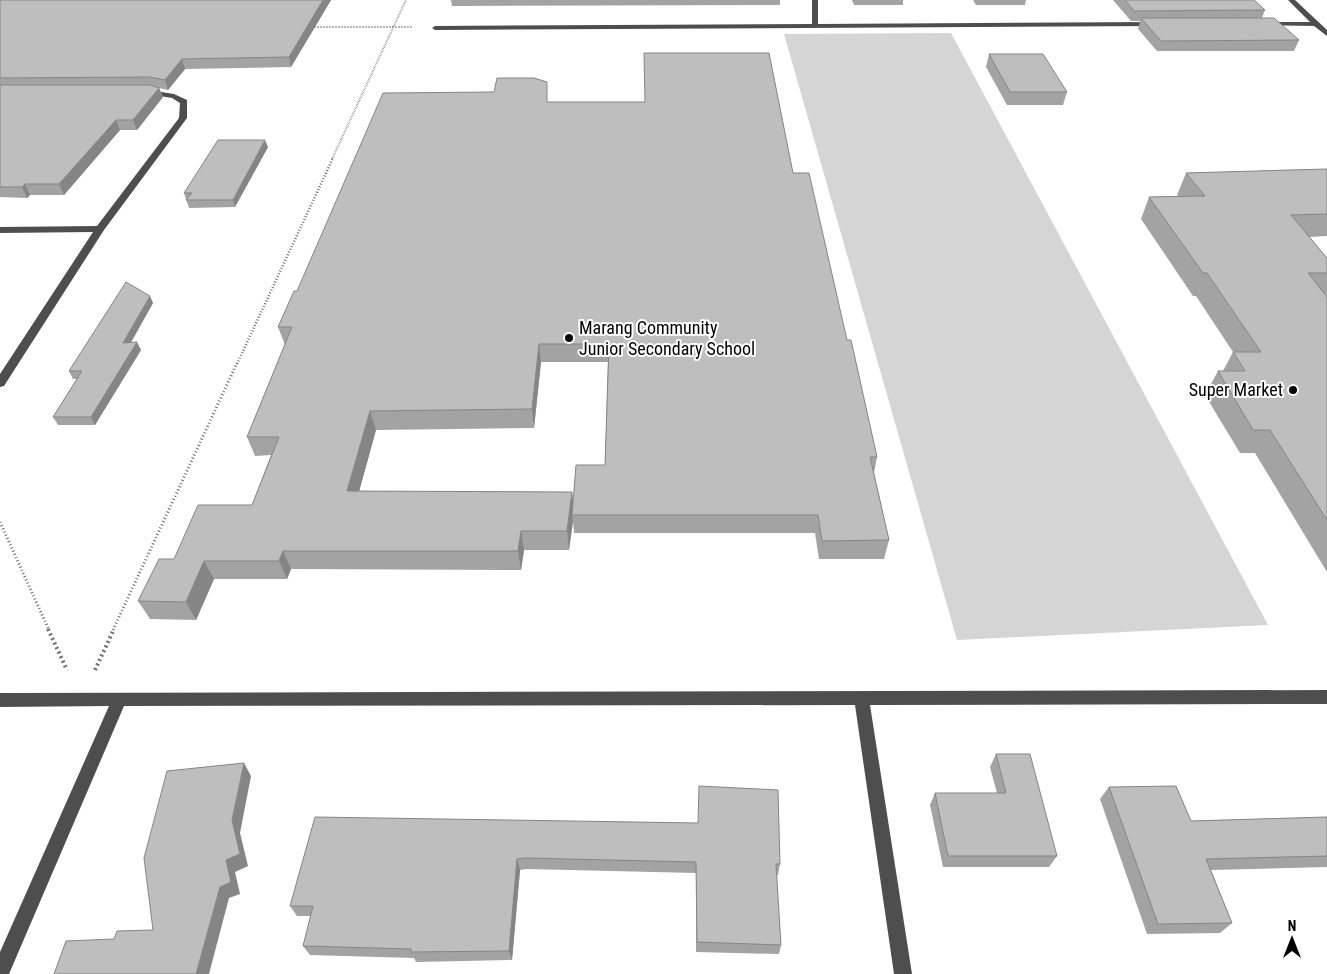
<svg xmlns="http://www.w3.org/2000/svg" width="1327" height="974" viewBox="0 0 1327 974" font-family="'Roboto Condensed',sans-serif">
	<rect width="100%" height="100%" fill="#fff"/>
	<!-- green -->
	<path fill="#d5d5d5" d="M 951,33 L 1268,625 L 957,640 L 784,34 Z"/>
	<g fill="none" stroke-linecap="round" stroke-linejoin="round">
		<!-- path-far3 -->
		<path stroke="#707070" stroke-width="2" stroke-dasharray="0.5 1" stroke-linecap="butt" d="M 311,27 L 412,27
			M 332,159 L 406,0"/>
		<!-- path-far2 -->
		<path stroke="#707070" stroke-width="2.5" stroke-dasharray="1 2" stroke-linecap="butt" d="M 237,364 L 333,158"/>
		<!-- path-far1 -->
		<path stroke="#707070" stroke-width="3" stroke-dasharray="1 2.5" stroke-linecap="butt" d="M 0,522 L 49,630
			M 113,630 L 237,363"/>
		<!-- path -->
		<path stroke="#707070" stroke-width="4" stroke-dasharray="2 3" stroke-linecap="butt" d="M 48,629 L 67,670
			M 95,670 L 114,629"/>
		<!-- minor -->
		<path fill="#4e4e4e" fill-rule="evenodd" d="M 812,0 L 818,0 L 818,24 L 1154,22 L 1157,24 L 1154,26 L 435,30 L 432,28 L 435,26 L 812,24 Z
			M 1288,0 L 1295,0 L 1327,30 L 1327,36 L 1314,26 L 1262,25 L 1262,23 L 1264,22 L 1310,22 Z
			M 142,89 L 174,94 L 187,100 L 187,118 L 104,230 L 4,386 L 0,387 L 0,374 L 93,232 L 0,233 L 0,227 L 97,226 L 179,118 L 180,103 L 172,98 L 142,93 Z
			M 1327,690 L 1327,704 L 870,705 L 912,974 L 894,974 L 855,705 L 124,706 L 9,974 L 0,974 L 0,952 L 109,706 L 0,707 L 0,693 Z"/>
	</g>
	<!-- wall -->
	<path fill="#a3a3a3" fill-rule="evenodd" d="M 0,0 L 331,0 L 291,67 L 185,69 L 168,90 L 159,88 L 163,97 L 137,130 L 120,130 L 64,195 L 30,195 L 27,198 L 0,197 Z
		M 451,0 L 780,0 L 780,5 L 452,6 Z
		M 852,0 L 903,0 L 903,5 L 854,5 Z
		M 973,0 L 1026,0 L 1025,5 L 976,5 Z
		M 1113,0 L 1254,0 L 1265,10 L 1262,18 L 1299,40 L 1294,51 L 1157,51 L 1138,29 L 1140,21 L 1131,21 Z
		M 989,54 L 1067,92 L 1063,105 L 1007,105 L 986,67 Z
		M 548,102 L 793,173 L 847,340 L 877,457 L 874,473 L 889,540 L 884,559 L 819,559 L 815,533 L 574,533 L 573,521 L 569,550 L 524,550 L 521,570 L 291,569 L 287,579 L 214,579 L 196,620 L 150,619 L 138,601 L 174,559 L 252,505 L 271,455 L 255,456 L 247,437 L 285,345 L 278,327 L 297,291 ZM 541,362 L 608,362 L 605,465 L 573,503 L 572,492 L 359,491 L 376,430 L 534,428 Z
		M 268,147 L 235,207 L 189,208 L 184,193 Z
		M 1327,169 L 1327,236 L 1309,237 L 1327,258 L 1327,294 L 1326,296 L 1327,297 L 1327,572 L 1255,453 L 1240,453 L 1205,395 L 1218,371 L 1223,371 L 1233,352 L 1196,296 L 1193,296 L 1141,219 L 1149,197 L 1178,196 L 1177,195 L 1186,173 Z
		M 153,303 L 131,343 L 141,350 L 95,425 L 58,425 L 53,417 L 77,379 L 73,379 L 69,371 Z
		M 996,754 L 1057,856 L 1049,867 L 943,867 L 930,805 L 935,793 L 997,793 L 990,767 Z
		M 1109,787 L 1191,821 L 1327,817 L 1327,867 L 1211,870 L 1232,923 L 1220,933 L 1147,934 L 1100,799 Z
		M 315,817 L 780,864 L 778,875 L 776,875 L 781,945 L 779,954 L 696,952 L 696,873 L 526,869 L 520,870 L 512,960 L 416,962 L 414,958 L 310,955 L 303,946 L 311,916 L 297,916 L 290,906 Z"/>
	<!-- shaded-wall -->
	<path fill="#858585" d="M 323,0 L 331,0 L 291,67 L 289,57 Z
		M 182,59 L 185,69 L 168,90 L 165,80 Z
		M 159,88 L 163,97 L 137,130 L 133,120 Z
		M 116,120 L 120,130 L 64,195 L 59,184 Z
		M 265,140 L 268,147 L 235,207 L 233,200 Z
		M 25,184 L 30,195 L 27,198 L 22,187 Z
		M 150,296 L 153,303 L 126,350 L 123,343 Z
		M 137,342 L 141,350 L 95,425 L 91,417 Z
		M 539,344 L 541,362 L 534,428 L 532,409 Z
		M 370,411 L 376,430 L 354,510 L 347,491 Z
		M 572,492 L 574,510 L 572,515 L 573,521 L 569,550 L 567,531 Z
		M 521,531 L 524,550 L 521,570 L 518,551 Z
		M 283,551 L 291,569 L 287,579 L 279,561 Z
		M 204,561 L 214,579 L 196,620 L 186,602 Z
		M 244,763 L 251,776 L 240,833 L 248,866 L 235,872 L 240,894 L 229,898 L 209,974 L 196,974 L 226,860 L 232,820 Z
		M 517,859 L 520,870 L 512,960 L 509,951 Z"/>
	<!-- building -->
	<path fill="#bebebe" stroke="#858585" d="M 0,0 L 323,0 L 289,57 L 182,59 L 165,80 L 150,77 L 0,78 Z
		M 1125,0 L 1254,0 L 1265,10 L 1134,11 Z
		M 1141,18 L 1274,18 L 1299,40 L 1161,41 Z
		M 644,53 L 769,53 L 793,173 L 809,173 L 847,340 L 851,340 L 877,457 L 870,457 L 889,540 L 822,541 L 818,515 L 572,515 L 576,465 L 605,465 L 609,344 L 539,344 L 532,409 L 370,411 L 347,491 L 572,492 L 567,531 L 521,531 L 518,551 L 283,551 L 279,561 L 204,561 L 186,602 L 138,601 L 159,559 L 174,559 L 198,505 L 252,505 L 279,437 L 247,437 L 292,327 L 278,327 L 294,291 L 297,291 L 383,93 L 494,92 L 497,78 L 534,78 L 547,82 L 547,102 L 645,102 Z
		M 989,54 L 1043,54 L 1067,92 L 1010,92 Z
		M 0,85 L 150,85 L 159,88 L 133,120 L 116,120 L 59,184 L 25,184 L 22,187 L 0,187 Z
		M 218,140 L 265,140 L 233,200 L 186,200 L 192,193 L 184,193 Z
		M 1327,169 L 1327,214 L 1291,215 L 1327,258 L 1327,273 L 1308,273 L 1327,297 L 1327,520 L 1270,430 L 1253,430 L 1218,371 L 1245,371 L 1233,352 L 1261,352 L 1207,273 L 1203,273 L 1149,197 L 1205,196 L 1186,173 Z
		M 126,282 L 150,296 L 123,343 L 137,342 L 91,417 L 53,417 L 82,371 L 69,371 Z
		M 996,754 L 1030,754 L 1057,856 L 948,856 L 935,793 L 1006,793 Z
		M 244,763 L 232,820 L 240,854 L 226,860 L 231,882 L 220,887 L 196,974 L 54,974 L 66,941 L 114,939 L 117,931 L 153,930 L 144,858 L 167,771 Z
		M 699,786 L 778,790 L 780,864 L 776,864 L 781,945 L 697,942 L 696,862 L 524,858 L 517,859 L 509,951 L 411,952 L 411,949 L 303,946 L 313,906 L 290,906 L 315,817 L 698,823 Z
		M 1176,786 L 1191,821 L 1327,817 L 1327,856 L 1206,859 L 1232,923 L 1158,924 L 1109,787 Z"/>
	<!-- markers -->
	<g fill="#000" stroke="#fff" stroke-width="2">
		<circle cx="569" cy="338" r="5"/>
		<circle cx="1293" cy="390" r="5"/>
	</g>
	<g text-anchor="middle" stroke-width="4" stroke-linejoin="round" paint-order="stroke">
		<!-- poi labels -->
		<g font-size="18" fill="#000" stroke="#fff" text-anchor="start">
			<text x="579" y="334">Marang Community<tspan x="579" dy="21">Junior Secondary School</tspan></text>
			<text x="1283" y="396" text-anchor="end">Super Market</text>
		</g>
	</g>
	<!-- north arrow -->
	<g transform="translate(1292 939)" stroke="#ffffff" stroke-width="4" paint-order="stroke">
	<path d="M0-4L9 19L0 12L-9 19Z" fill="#000000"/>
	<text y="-8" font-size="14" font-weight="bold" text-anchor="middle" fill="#000000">N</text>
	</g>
</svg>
